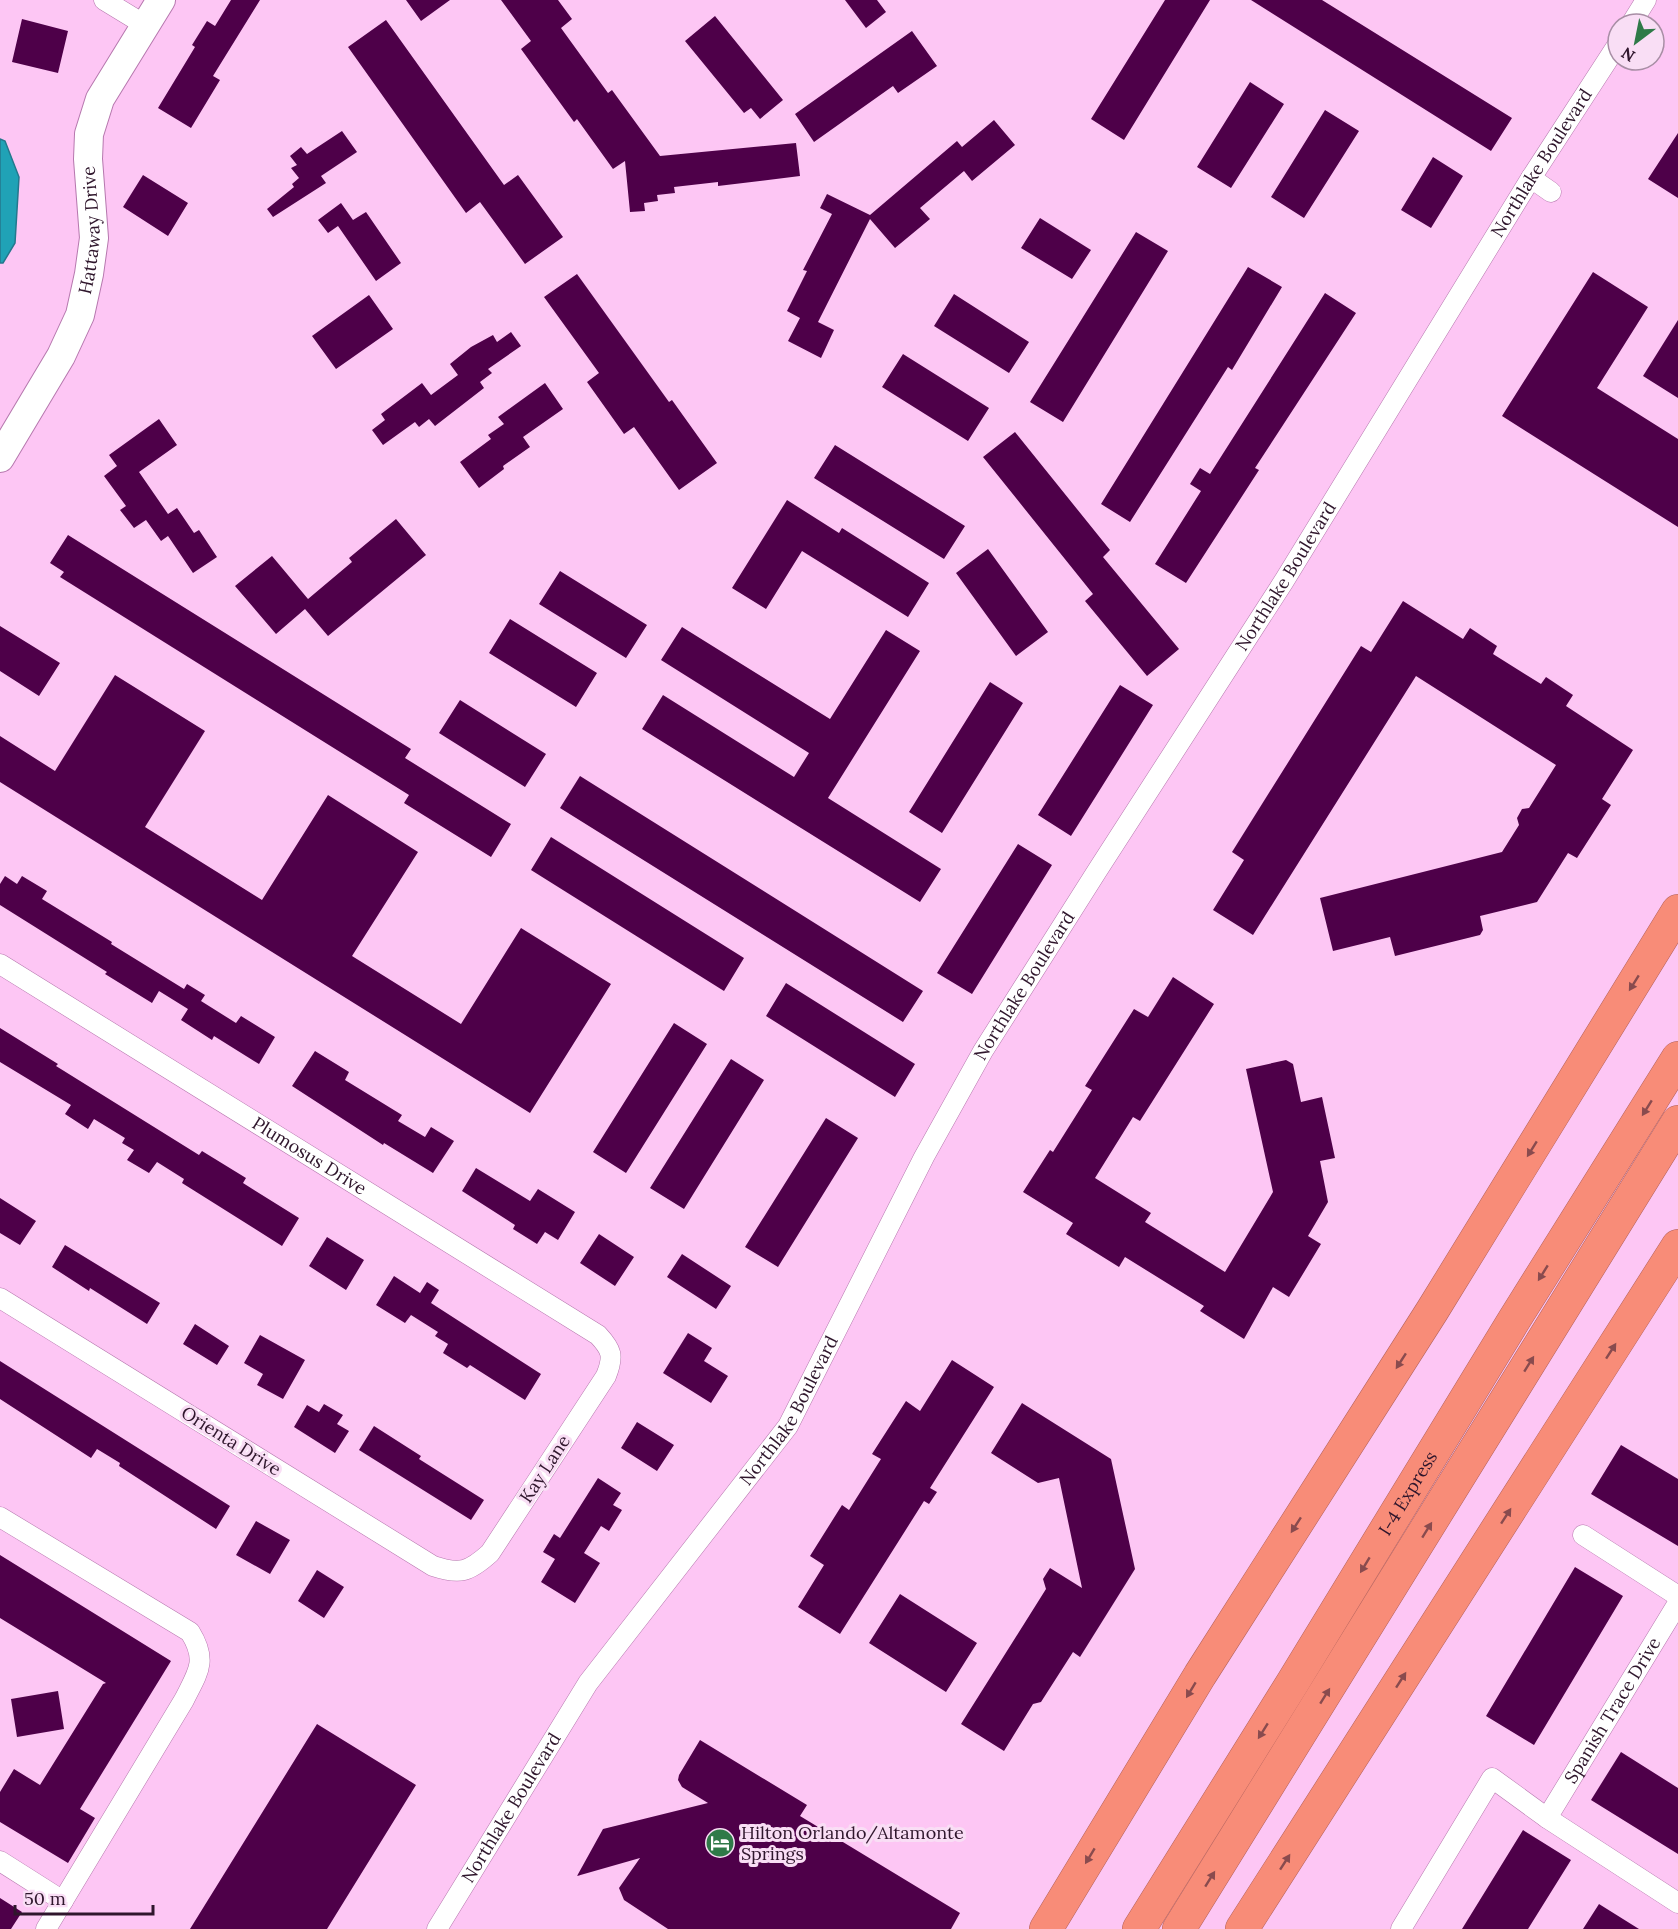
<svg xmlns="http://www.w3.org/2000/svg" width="1678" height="1929" viewBox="0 0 1678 1929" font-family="Lora,serif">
	<rect width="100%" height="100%" fill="#fdc6f4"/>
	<!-- water -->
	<path fill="#20a2b6" stroke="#24788d" stroke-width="1.5" d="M 0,139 L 5,141 L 19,177 L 15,243 L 3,263 L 0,263 Z"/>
	<!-- building -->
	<path fill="#4e0049" d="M 231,0 L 260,0 L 213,76 L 220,80 L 191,128 L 158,108 L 195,47 L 192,45 L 207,21 L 215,26 Z
		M 406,0 L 450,0 L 421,21 Z
		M 501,0 L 558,0 L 572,19 L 561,28 L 608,93 L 612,90 L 660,156 L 796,143 L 800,176 L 718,186 L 718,182 L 674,187 L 675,193 L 657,195 L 658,201 L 644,203 L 645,211 L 630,212 L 625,161 L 613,169 L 577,119 L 574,122 L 521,49 L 531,41 Z
		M 845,0 L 877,0 L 886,12 L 866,28 Z
		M 1165,0 L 1210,0 L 1124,140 L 1091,119 Z
		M 1251,0 L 1322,0 L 1512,118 L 1491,151 Z
		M 715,16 L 783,100 L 760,119 L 751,108 L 744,113 L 685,41 Z
		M 22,19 L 68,31 L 58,73 L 12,62 Z
		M 386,20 L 504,185 L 518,175 L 563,237 L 525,264 L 480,202 L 466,213 L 348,47 Z
		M 912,31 L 937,66 L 898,93 L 893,86 L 814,142 L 795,114 Z
		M 1250,82 L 1284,104 L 1231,188 L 1197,167 Z
		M 1325,110 L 1359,131 L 1304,218 L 1271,197 Z
		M 994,120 L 1015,145 L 972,181 L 964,171 L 920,208 L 930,219 L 895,248 L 870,219 L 818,322 L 834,330 L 821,358 L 788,341 L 800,318 L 787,311 L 807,271 L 803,270 L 832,214 L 820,208 L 827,194 L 870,215 L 957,141 L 962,147 Z
		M 342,131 L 357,152 L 321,176 L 326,183 L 273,217 L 267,209 L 294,187 L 292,184 L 299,178 L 291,168 L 297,165 L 290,156 L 301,147 L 307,154 Z
		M 1678,133 L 1678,198 L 1648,179 Z
		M 1433,157 L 1463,176 L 1431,228 L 1401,210 Z
		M 143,175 L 188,203 L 168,236 L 123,207 Z
		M 341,203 L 353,220 L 366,212 L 401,263 L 376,281 L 338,226 L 328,233 L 318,220 Z
		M 1040,218 L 1091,250 L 1072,279 L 1021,248 Z
		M 1136,232 L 1168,251 L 1063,422 L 1030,402 Z
		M 1248,267 L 1282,287 L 1232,370 L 1228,367 L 1130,522 L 1101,504 Z
		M 1593,272 L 1648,307 L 1597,388 L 1678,439 L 1678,527 L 1502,416 Z
		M 577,274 L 669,402 L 672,400 L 717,463 L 679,490 L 634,427 L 624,434 L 587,382 L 599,373 L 544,297 Z
		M 1325,293 L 1356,313 L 1255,468 L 1259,470 L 1186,583 L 1155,564 L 1201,491 L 1190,484 L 1200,468 L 1210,474 Z
		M 954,294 L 1029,342 L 1009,373 L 934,326 Z
		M 369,295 L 393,329 L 336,369 L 312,336 Z
		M 1678,320 L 1678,398 L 1643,376 Z
		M 511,332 L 521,346 L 488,369 L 492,373 L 480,382 L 484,388 L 435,426 L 429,419 L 419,427 L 415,422 L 383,445 L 372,430 L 385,420 L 381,414 L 422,383 L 431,395 L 458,375 L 450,364 L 471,347 L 493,335 L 497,342 Z
		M 903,354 L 989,408 L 968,441 L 882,387 Z
		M 545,383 L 563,409 L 523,437 L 530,447 L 503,466 L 504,469 L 479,488 L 460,462 L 491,439 L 488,435 L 504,424 L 498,417 Z
		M 159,419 L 177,445 L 139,472 L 168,514 L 177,508 L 194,533 L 199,530 L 217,557 L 193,573 L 168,536 L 161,541 L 146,520 L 134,528 L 120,510 L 126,506 L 104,476 L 117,466 L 109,455 Z
		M 1015,432 L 1110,550 L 1103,557 L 1179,649 L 1147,676 L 1085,601 L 1093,594 L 983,457 Z
		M 835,445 L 965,526 L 944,559 L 814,478 Z
		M 787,500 L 839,533 L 842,528 L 929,583 L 908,617 L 802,551 L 766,609 L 732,588 Z
		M 396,519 L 426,555 L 328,636 L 305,609 L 276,634 L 235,586 L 272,556 L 308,599 L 352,562 L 349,558 Z
		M 68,535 L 411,749 L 405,758 L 511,824 L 491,857 L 404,803 L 409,795 L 60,577 L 64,572 L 50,563 Z
		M 988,549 L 1048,632 L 1016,656 L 956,573 Z
		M 560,571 L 647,625 L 626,658 L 539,604 Z
		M 1403,601 L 1463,639 L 1470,628 L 1497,646 L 1493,654 L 1541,684 L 1546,677 L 1573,695 L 1566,706 L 1633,750 L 1602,799 L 1611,805 L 1577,858 L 1568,853 L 1537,902 L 1480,916 L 1483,930 L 1480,935 L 1395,956 L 1390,937 L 1333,951 L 1320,898 L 1502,852 L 1519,825 L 1517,818 L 1522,809 L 1529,808 L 1556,765 L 1416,676 L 1253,935 L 1213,910 L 1244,860 L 1232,852 L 1361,646 L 1371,652 Z
		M 510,619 L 597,673 L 576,707 L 489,653 Z
		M 0,626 L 60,663 L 39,696 L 0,671 Z
		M 682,627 L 830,719 L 886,630 L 920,651 L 828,798 L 941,869 L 920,902 L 642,729 L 663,695 L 794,777 L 809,753 L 661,660 Z
		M 115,675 L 205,731 L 145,827 L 262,900 L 328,795 L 418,852 L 352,956 L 461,1024 L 521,928 L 611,984 L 530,1113 L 0,782 L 0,736 L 55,771 Z
		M 990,682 L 1023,703 L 942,833 L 909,812 Z
		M 1120,685 L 1153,705 L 1071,836 L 1038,815 Z
		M 460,700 L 546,754 L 525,787 L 439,733 Z
		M 580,776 L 923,991 L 903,1022 L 560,808 Z
		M 551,837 L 744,958 L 724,991 L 531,870 Z
		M 1018,844 L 1052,865 L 972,994 L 937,973 Z
		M 5,876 L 17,884 L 22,876 L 47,891 L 42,899 L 112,942 L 111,944 L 184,989 L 187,984 L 205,995 L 201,1001 L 236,1023 L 241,1016 L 275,1037 L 259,1064 L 214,1036 L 212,1040 L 181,1020 L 188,1009 L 159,991 L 152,1003 L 105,974 L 107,972 L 0,905 L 0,884 Z
		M 1173,977 L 1214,1004 L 1140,1121 L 1133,1117 L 1095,1178 L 1151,1213 L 1145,1222 L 1225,1272 L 1273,1192 L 1246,1069 L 1286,1060 L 1293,1064 L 1301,1102 L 1322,1097 L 1335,1158 L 1320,1161 L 1328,1202 L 1308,1236 L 1321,1244 L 1289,1297 L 1273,1287 L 1244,1339 L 1200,1311 L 1204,1306 L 1125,1257 L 1119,1267 L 1066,1234 L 1073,1223 L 1023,1192 L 1050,1150 L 1053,1152 L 1092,1090 L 1085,1086 L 1134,1009 L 1148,1017 Z
		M 786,983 L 915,1064 L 895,1097 L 766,1016 Z
		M 674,1023 L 707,1044 L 626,1173 L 593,1152 Z
		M 0,1028 L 58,1064 L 56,1066 L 199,1155 L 202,1151 L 246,1178 L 243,1183 L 299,1218 L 282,1246 L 182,1183 L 184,1179 L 157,1162 L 149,1173 L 127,1160 L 134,1150 L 122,1143 L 125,1138 L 94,1119 L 88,1129 L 65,1114 L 71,1105 L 0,1062 Z
		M 315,1051 L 349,1072 L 345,1080 L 402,1115 L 398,1121 L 425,1137 L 431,1127 L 454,1141 L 433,1173 L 384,1143 L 383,1145 L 292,1086 Z
		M 731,1059 L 764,1080 L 684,1209 L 650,1188 Z
		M 826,1118 L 858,1138 L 778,1267 L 745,1247 Z
		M 476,1168 L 530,1201 L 538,1189 L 575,1212 L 558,1240 L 545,1232 L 537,1244 L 513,1229 L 515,1225 L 462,1191 Z
		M 0,1198 L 36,1221 L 20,1245 L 0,1233 Z
		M 599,1234 L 634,1257 L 615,1286 L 580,1263 Z
		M 327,1237 L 364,1260 L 346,1290 L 309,1266 Z
		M 65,1245 L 160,1303 L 147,1324 L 90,1288 L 89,1291 L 52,1267 Z
		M 682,1254 L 731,1286 L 716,1309 L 667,1277 Z
		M 394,1276 L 420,1293 L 427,1282 L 439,1290 L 431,1303 L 541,1374 L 525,1400 L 470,1365 L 467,1368 L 443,1353 L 448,1344 L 435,1336 L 438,1332 L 411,1315 L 405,1323 L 376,1305 Z
		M 195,1324 L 229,1346 L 217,1365 L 183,1344 Z
		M 688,1333 L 712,1348 L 704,1361 L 728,1376 L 711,1403 L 663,1373 Z
		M 260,1335 L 305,1360 L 283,1399 L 257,1385 L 263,1374 L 244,1363 Z
		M 952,1360 L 994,1387 L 930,1488 L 937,1492 L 929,1504 L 924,1501 L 840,1634 L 798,1607 L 824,1565 L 810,1556 L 842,1505 L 849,1510 L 881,1459 L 872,1454 L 906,1401 L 920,1411 Z
		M 0,1361 L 230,1506 L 216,1529 L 119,1466 L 120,1463 L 97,1449 L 91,1458 L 0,1399 Z
		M 1022,1403 L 1111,1459 L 1135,1569 L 1080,1657 L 1073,1652 L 1041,1702 L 1033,1704 L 1004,1751 L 961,1724 L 1046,1589 L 1043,1579 L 1050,1568 L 1082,1588 L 1059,1478 L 1038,1483 L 991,1453 Z
		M 324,1404 L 343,1415 L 337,1424 L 349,1431 L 335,1453 L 294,1427 L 307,1405 L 319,1412 Z
		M 637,1422 L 674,1445 L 657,1471 L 621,1448 Z
		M 374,1426 L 421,1456 L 419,1459 L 484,1500 L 471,1520 L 359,1450 Z
		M 1621,1445 L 1678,1479 L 1678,1546 L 1591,1494 Z
		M 598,1478 L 621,1493 L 613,1505 L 622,1510 L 609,1531 L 601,1526 L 584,1553 L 600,1563 L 575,1603 L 541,1582 L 555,1559 L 543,1552 L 554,1534 L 560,1538 Z
		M 256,1521 L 290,1540 L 270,1574 L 236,1555 Z
		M 0,1555 L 171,1661 L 80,1809 L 95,1818 L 68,1863 L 0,1822 L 0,1792 L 14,1769 L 40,1785 L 103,1684 L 106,1683 L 0,1618 Z
		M 1575,1567 L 1623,1596 L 1534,1745 L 1486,1716 Z
		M 317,1570 L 344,1587 L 324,1618 L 298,1601 Z
		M 900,1594 L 977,1643 L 946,1692 L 869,1643 Z
		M 58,1691 L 64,1729 L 17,1737 L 11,1699 Z
		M 317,1724 L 416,1785 L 327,1929 L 190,1929 Z
		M 700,1740 L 807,1805 L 800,1816 L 960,1913 L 951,1929 L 668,1929 L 624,1900 L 619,1888 L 640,1858 L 577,1876 L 603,1829 L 708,1803 L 682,1787 L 678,1780 L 679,1775 Z
		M 1621,1752 L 1678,1788 L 1678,1854 L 1591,1800 Z
		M 1523,1830 L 1571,1860 L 1528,1929 L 1462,1929 Z
		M 0,1898 L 22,1912 L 11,1929 L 0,1929 Z
		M 1599,1904 L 1639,1929 L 1583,1929 Z"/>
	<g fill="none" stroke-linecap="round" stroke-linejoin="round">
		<!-- street casing -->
		<g stroke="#b678ae" stroke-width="21">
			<g id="street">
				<path d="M 104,0 L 145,25"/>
				<path d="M 1631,24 L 1646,0"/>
				<path d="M 1531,178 L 1551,192"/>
				<path id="s1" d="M 0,964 L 598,1335 C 612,1350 614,1356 606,1376 L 490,1553 C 469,1572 460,1575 433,1566 L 0,1298"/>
				<path d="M 0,1517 L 190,1632 C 208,1661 198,1672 184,1700 L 46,1929"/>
				<path d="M 1583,1535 L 1678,1596"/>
				<path id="s2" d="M 1547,1818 L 1678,1603"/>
				<path d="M 0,1861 L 63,1901"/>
				<path id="s3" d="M 437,1929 L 588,1683 L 788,1426 L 924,1157 L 983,1051 L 1097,871 L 1284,581 L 1531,178 L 1618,44"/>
				<path d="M 1401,1929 L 1492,1778 L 1547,1818 L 1678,1903"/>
			</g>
		</g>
		<!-- secondary casing -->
		<g stroke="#b678ae" stroke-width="30">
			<g id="secondary">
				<path id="s4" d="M 0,458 L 61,356 L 80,315 L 89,274 L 94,238 L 88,159 L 89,134 L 100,99 L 161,0"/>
			</g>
		</g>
		<!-- highway casing -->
		<g stroke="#b2635d" stroke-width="34">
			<g id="highway">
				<path d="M 1046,1929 L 1200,1675 L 1432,1311 L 1678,911"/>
				<path id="s5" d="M 1139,1929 L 1293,1682 L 1514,1320 L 1678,1058"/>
				<path d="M 1179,1929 L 1678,1122"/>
				<path d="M 1242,1929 L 1678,1246"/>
			</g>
		</g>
		<!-- street -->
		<use href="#street" stroke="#fff" stroke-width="20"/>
		<!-- secondary -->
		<use href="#secondary" stroke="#fff" stroke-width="28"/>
		<!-- highway -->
		<use href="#highway" stroke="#f88c78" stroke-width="33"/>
	</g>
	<!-- one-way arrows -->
	<defs><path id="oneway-solid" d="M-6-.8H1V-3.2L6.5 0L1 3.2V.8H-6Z" transform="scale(1.5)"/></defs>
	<g fill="#894b4e">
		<use href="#oneway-solid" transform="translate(1634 983) rotate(122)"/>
		<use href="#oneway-solid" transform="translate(1647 1108) rotate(122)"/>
		<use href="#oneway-solid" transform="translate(1532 1149) rotate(122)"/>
		<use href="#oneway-solid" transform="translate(1543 1273) rotate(122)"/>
		<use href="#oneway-solid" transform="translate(1611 1351) rotate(-57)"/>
		<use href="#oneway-solid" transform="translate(1401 1361) rotate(123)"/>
		<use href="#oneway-solid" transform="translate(1529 1364) rotate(-58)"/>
		<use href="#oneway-solid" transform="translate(1506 1516) rotate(-57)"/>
		<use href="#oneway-solid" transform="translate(1296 1525) rotate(123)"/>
		<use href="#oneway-solid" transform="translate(1427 1530) rotate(-58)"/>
		<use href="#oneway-solid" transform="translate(1365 1565) rotate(121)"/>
		<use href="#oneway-solid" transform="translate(1401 1680) rotate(-57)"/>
		<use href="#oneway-solid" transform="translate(1191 1690) rotate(121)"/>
		<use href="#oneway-solid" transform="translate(1325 1696) rotate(-58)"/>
		<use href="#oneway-solid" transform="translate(1263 1731) rotate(122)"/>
		<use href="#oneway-solid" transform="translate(1090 1856) rotate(121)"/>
		<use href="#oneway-solid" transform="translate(1285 1862) rotate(-57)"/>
		<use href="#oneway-solid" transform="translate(1210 1879) rotate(-58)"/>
	</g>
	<!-- icons -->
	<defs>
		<g id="hotel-disc" transform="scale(1.5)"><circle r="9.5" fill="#2f7a48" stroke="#f9def5"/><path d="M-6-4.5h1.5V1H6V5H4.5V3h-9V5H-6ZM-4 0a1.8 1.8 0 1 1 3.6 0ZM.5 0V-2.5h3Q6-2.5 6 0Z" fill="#fff"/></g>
	</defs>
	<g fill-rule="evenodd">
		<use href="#hotel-disc" x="720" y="1843"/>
	</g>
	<g text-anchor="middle" stroke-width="6" stroke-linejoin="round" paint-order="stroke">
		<!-- street labels -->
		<g font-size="18" fill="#2f162c" stroke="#f9def5">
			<text dy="6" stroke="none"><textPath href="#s3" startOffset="2086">Northlake Boulevard</textPath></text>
			<text dy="6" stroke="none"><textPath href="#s4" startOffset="250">Hattaway Drive</textPath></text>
			<text dy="6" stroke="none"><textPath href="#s3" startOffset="1600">Northlake Boulevard</textPath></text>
			<text dy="6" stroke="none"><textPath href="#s3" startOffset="1114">Northlake Boulevard</textPath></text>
			<text dy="6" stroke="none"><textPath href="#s1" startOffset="364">Plumosus Drive</textPath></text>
			<text dy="6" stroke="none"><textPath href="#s3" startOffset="628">Northlake Boulevard</textPath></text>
			<text transform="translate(231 1441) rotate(32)" y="6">Orienta Drive</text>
			<text transform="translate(545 1469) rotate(-57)" y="6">Kay Lane</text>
			<text dy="6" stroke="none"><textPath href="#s5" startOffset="512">I-4 Express</textPath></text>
			<text dy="6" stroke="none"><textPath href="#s2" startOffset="126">Spanish Trace Drive</textPath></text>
			<text dy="6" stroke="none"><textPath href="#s3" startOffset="142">Northlake Boulevard</textPath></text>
		</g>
		<!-- poi labels -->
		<g font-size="18" fill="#2f162c" stroke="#f9def5" text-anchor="start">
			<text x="741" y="1839">Hilton Orlando/Altamonte<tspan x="741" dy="21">Springs</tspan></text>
		</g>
	</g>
	<!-- north arrow -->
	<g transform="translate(1636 42) rotate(212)"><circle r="28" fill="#f9def5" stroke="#a88ea5" stroke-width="1.5"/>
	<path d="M0-4.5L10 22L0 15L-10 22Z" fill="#2f7a48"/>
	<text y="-9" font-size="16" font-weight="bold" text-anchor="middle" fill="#2f162c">N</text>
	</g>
	<!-- scale -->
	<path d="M15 1905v9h138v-9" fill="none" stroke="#2f162c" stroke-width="3"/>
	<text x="24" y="1905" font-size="18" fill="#2f162c" stroke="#f9def5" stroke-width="4.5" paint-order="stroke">50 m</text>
</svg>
